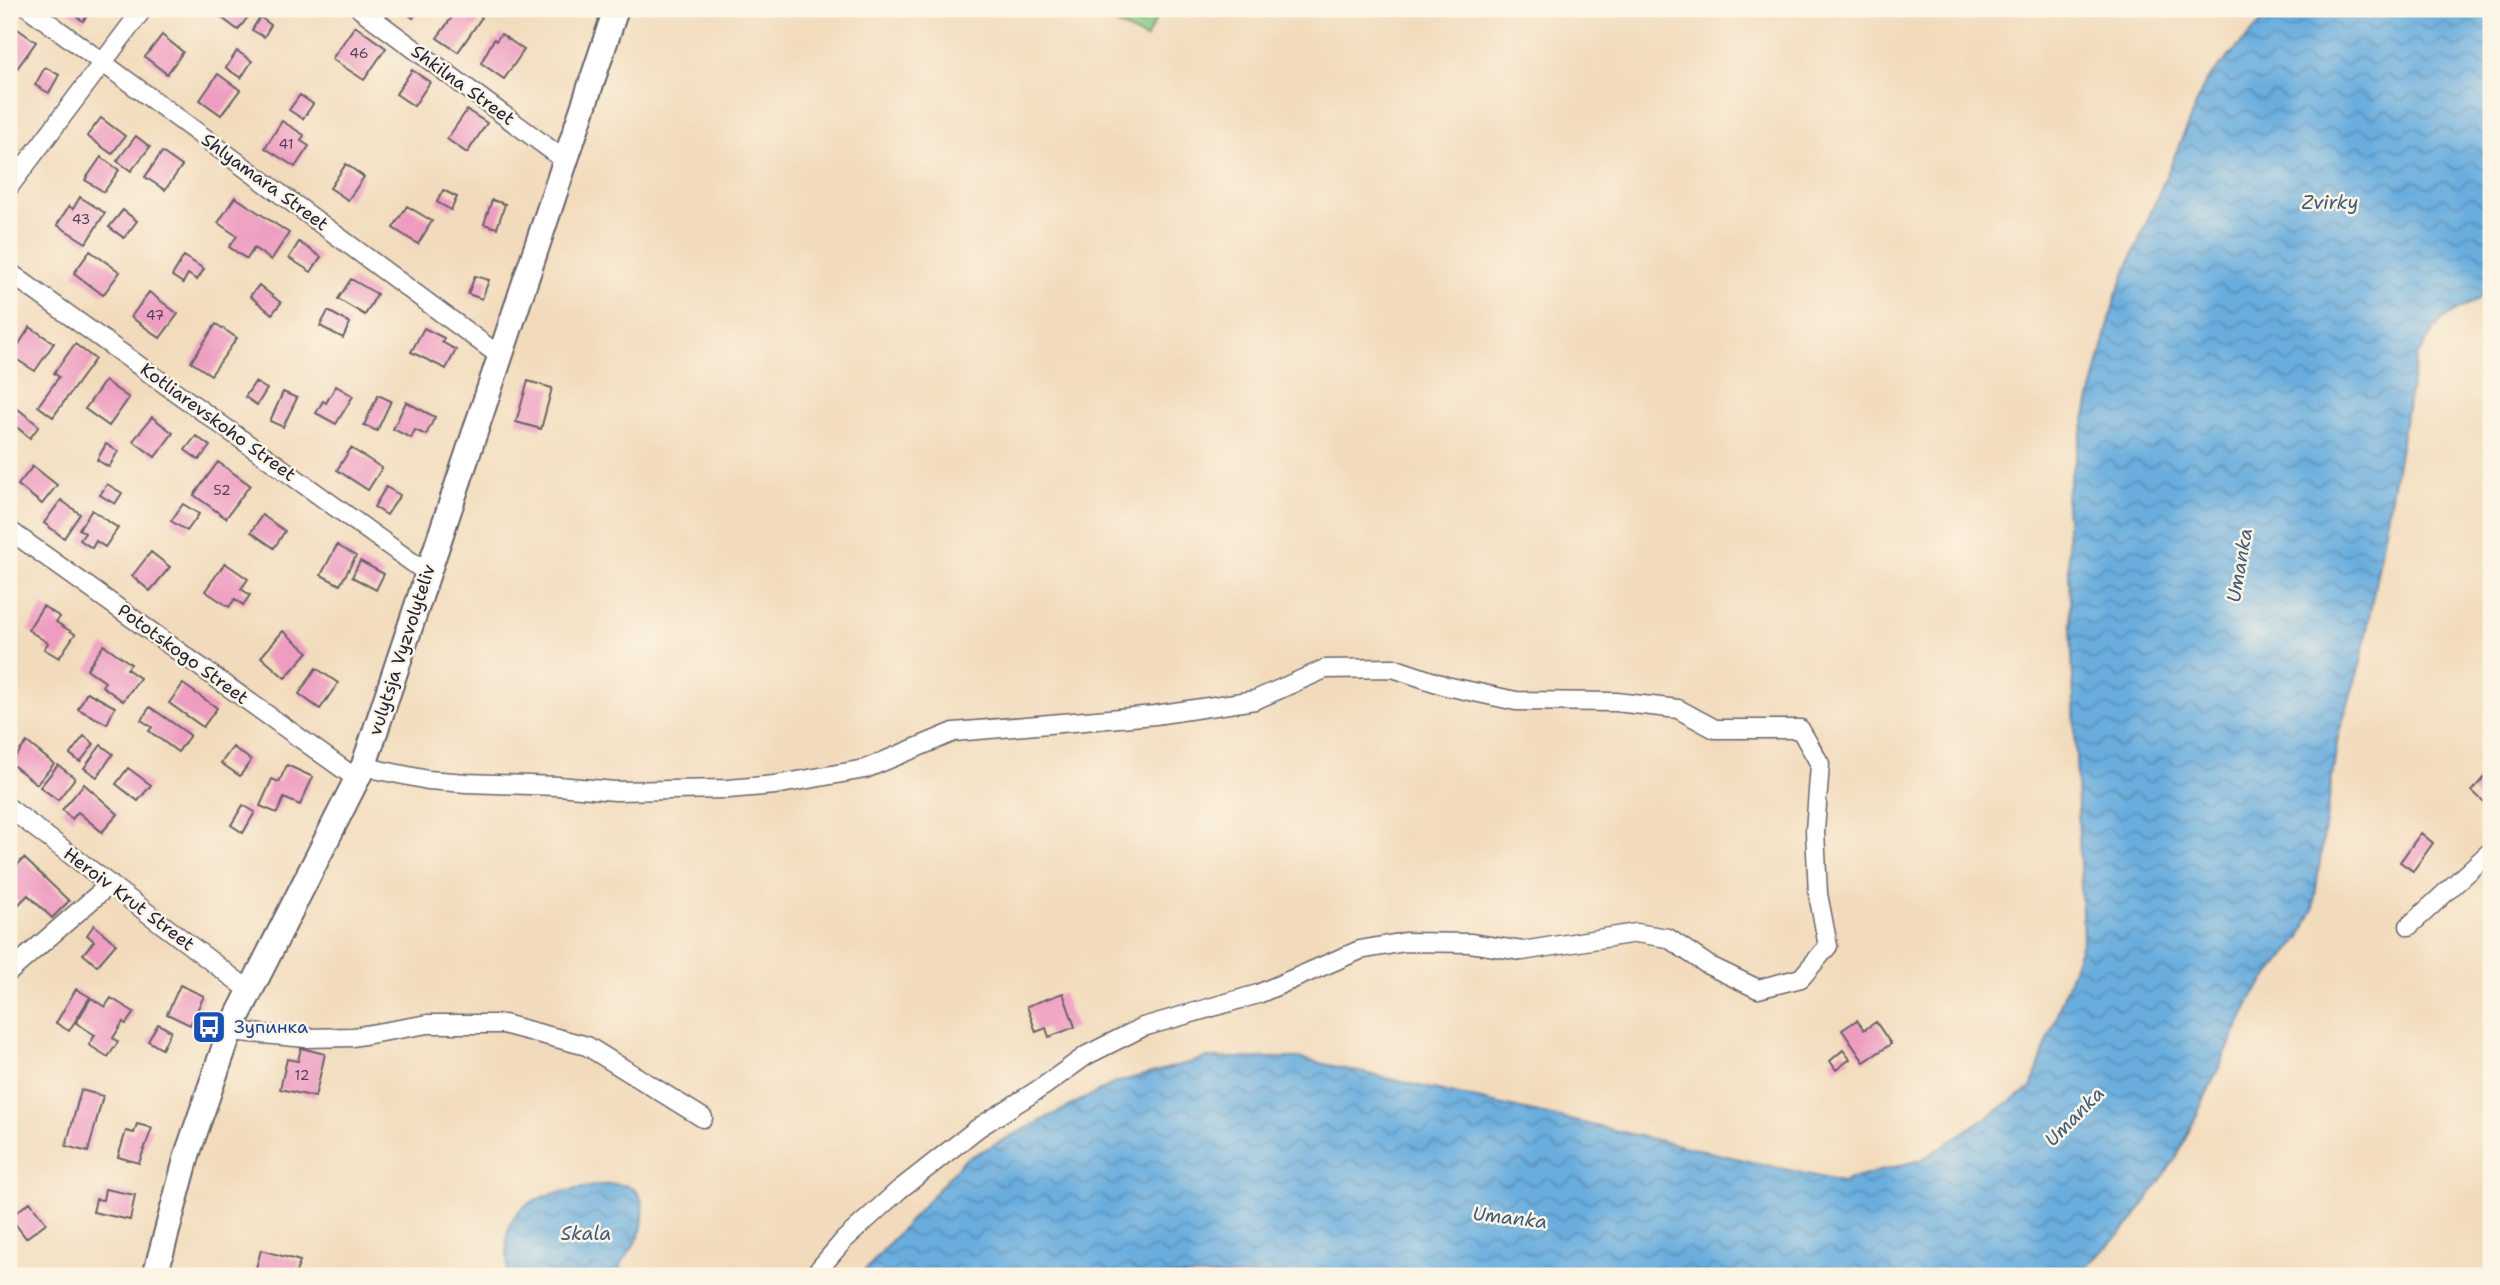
<svg xmlns="http://www.w3.org/2000/svg" width="2500" height="1285" viewBox="0 0 2500 1285" font-family="'Shantell Sans',sans-serif">
	<defs>
		<pattern id="cemetery-stones" width="16" height="16" patternUnits="userSpaceOnUse" patternTransform="scale(1.75)"><rect width="16" height="16" fill="#87ca82"/><path d="M2 7V4a2 2 0 0 1 4 0v3zM10 15v-3a2 2 0 0 1 4 0v3z" fill="#74ad71"/></pattern>
		<pattern id="water-waves" width="16" height="10" patternUnits="userSpaceOnUse" patternTransform="scale(1.75)"><rect width="16" height="10" fill="#69adde"/><path d="M0 5q4-4 8 0t8 0" fill="none" stroke="#568cb5"/></pattern>
	</defs>
	<rect width="100%" height="100%" fill="#fcf5e5"/>
	<filter id="ink" filterUnits="userSpaceOnUse"><feTurbulence type="fractalNoise" baseFrequency=".0143" numOctaves="2"/><feDisplacementMap in="SourceGraphic" scale="14" xChannelSelector="R" yChannelSelector="G"/><feConvolveMatrix kernelMatrix="1 2 1 2 8 2 1 2 1" color-interpolation-filters="sRGB"/></filter>
	<filter id="wash" filterUnits="userSpaceOnUse"><feTurbulence type="fractalNoise" baseFrequency=".00686" numOctaves="4" result="noise"/><feDisplacementMap in="SourceGraphic" scale="28" xChannelSelector="R" yChannelSelector="G"/><feGaussianBlur stdDeviation="1.57" result="paint"/><feColorMatrix in="noise" values="0 0 0 0 0 0 0 0 0 0 0 0 0 0 0 0 0 1.4 0 .05"/><feComposite in="paint" operator="in"/></filter>
	<g filter="url(#wash)">
		<rect width="100%" height="100%" fill="#f2dbbc"/>
		<!-- cemetery -->
		<path fill="url(#cemetery-stones)" stroke="#54765e" stroke-width="2" d="M 1087,9 L 1161,9 L 1146,39 Z"/>
		<!-- water -->
		<path fill="url(#water-waves)" stroke="#46688c" stroke-width="2" d="M 2274,9 L 2491,9 L 2491,292 L 2442,319 L 2416,358 L 2361,662 L 2338,736 L 2313,910 L 2301,937 L 2254,994 L 2176,1158 L 2131,1223 L 2077,1276 L 860,1276 L 964,1160 L 1115,1083 L 1206,1058 L 1298,1058 L 1841,1182 L 1923,1159 L 2031,1088 L 2083,940 L 2066,496 L 2116,295 L 2206,81 Z
			M 600,1185 C 609,1185 620,1183 628,1186 C 650,1195 645,1229 634,1245 C 629,1253 624,1258 620,1268 L 631,1276 L 507,1276 C 509,1263 506,1250 507,1238 C 511,1193 566,1192 600,1185 Z"/>
		<g id="blocks">
			<!-- building -->
			<path fill="#ee9dc1" d="M 66,9 L 92,9 L 83,21 Z
				M 210,9 L 254,9 L 238,30 Z
				M 401,9 L 419,9 L 413,18 Z
				M 458,9 L 470,9 L 482,17 L 458,52 L 437,38 Z
				M 260,17 L 271,25 L 264,37 L 252,30 Z
				M 9,23 L 36,42 L 16,70 L 9,65 Z
				M 355,26 L 386,48 L 364,80 L 332,59 Z
				M 501,34 L 524,50 L 504,79 L 481,63 L 494,39 L 496,41 Z
				M 162,35 L 183,52 L 167,74 L 145,57 Z
				M 237,51 L 252,61 L 241,78 L 226,68 Z
				M 45,67 L 59,75 L 49,93 L 35,85 Z
				M 412,70 L 430,82 L 414,106 L 396,94 Z
				M 218,74 L 240,90 L 221,115 L 200,100 Z
				M 300,95 L 313,104 L 303,119 L 289,110 Z
				M 467,110 L 487,123 L 467,153 L 447,139 Z
				M 101,118 L 125,136 L 112,154 L 87,136 Z
				M 282,121 L 304,135 L 301,141 L 309,146 L 295,167 L 265,148 Z
				M 136,136 L 150,147 L 131,171 L 117,161 Z
				M 162,152 L 182,166 L 165,190 L 145,177 Z
				M 101,157 L 119,170 L 104,192 L 85,180 Z
				M 346,164 L 364,177 L 348,200 L 330,188 Z
				M 443,190 L 457,197 L 451,210 L 437,202 Z
				M 80,197 L 105,213 L 86,243 L 57,225 L 69,206 L 73,209 Z
				M 235,197 L 289,233 L 271,260 L 254,248 L 247,259 L 229,247 L 237,236 L 218,223 Z
				M 492,200 L 505,204 L 497,228 L 484,224 Z
				M 407,206 L 432,221 L 418,244 L 393,228 Z
				M 123,210 L 137,221 L 124,238 L 109,227 Z
				M 299,242 L 321,257 L 311,272 L 289,258 Z
				M 90,251 L 120,272 L 103,295 L 74,273 Z
				M 184,256 L 204,269 L 197,280 L 188,274 L 183,283 L 172,276 Z
				M 475,276 L 489,280 L 482,299 L 468,294 Z
				M 351,279 L 377,294 L 365,315 L 338,299 Z
				M 259,285 L 281,303 L 272,314 L 250,296 Z
				M 149,292 L 178,314 L 160,338 L 131,317 Z
				M 328,311 L 350,323 L 343,338 L 320,326 Z
				M 216,324 L 237,338 L 211,375 L 191,362 Z
				M 30,327 L 54,343 L 35,371 L 11,356 Z
				M 424,328 L 444,338 L 442,342 L 456,350 L 446,369 L 411,352 Z
				M 75,344 L 95,359 L 53,417 L 38,406 L 59,377 L 54,373 Z
				M 105,381 L 129,398 L 109,426 L 85,409 Z
				M 528,381 L 552,388 L 541,429 L 516,422 Z
				M 255,382 L 267,389 L 257,405 L 245,397 Z
				M 336,386 L 353,396 L 336,424 L 316,413 L 323,401 L 326,403 Z
				M 283,392 L 297,398 L 283,427 L 270,421 Z
				M 378,395 L 391,401 L 377,431 L 364,425 Z
				M 406,402 L 435,417 L 426,435 L 415,430 L 411,438 L 393,429 Z
				M 18,409 L 39,426 L 30,438 L 9,421 Z
				M 152,417 L 173,433 L 155,457 L 133,441 Z
				M 196,436 L 210,446 L 199,460 L 185,450 Z
				M 106,444 L 118,451 L 109,467 L 97,460 Z
				M 351,448 L 382,468 L 368,490 L 337,470 Z
				M 218,462 L 250,485 L 226,518 L 194,495 Z
				M 33,466 L 57,485 L 42,504 L 18,485 Z
				M 107,484 L 122,493 L 115,504 L 100,495 Z
				M 386,487 L 400,495 L 387,515 L 374,507 Z
				M 61,500 L 80,514 L 64,538 L 44,523 Z
				M 183,504 L 199,514 L 187,531 L 171,521 Z
				M 92,510 L 118,528 L 105,547 L 96,541 L 92,548 L 80,540 L 85,533 L 79,529 Z
				M 262,515 L 285,531 L 274,548 L 251,532 Z
				M 337,545 L 356,556 L 340,585 L 321,575 Z
				M 151,552 L 170,567 L 150,591 L 132,576 Z
				M 360,561 L 384,574 L 376,590 L 352,577 Z
				M 225,563 L 248,579 L 241,589 L 250,595 L 243,605 L 235,599 L 229,607 L 205,591 Z
				M 43,606 L 60,617 L 56,622 L 75,634 L 59,658 L 44,649 L 48,643 L 28,630 Z
				M 283,631 L 308,652 L 285,678 L 261,657 Z
				M 104,645 L 131,664 L 127,669 L 140,678 L 123,701 L 102,686 L 105,682 L 87,669 Z
				M 316,668 L 338,683 L 320,709 L 299,694 Z
				M 183,684 L 217,708 L 203,727 L 169,703 Z
				M 87,692 L 115,707 L 107,724 L 78,709 Z
				M 150,707 L 190,735 L 178,752 L 149,731 L 152,727 L 141,720 Z
				M 84,736 L 94,744 L 80,762 L 70,754 Z
				M 27,742 L 54,764 L 37,784 L 10,763 Z
				M 101,745 L 113,754 L 97,777 L 84,768 Z
				M 233,747 L 251,760 L 240,776 L 221,763 Z
				M 58,765 L 75,778 L 58,800 L 40,787 Z
				M 287,765 L 313,777 L 300,805 L 284,798 L 277,813 L 260,806 L 272,779 L 279,782 Z
				M 128,768 L 151,785 L 138,801 L 116,784 Z
				M 2491,769 L 2491,808 L 2472,791 Z
				M 84,784 L 118,814 L 102,832 L 78,812 L 72,819 L 62,810 Z
				M 243,805 L 255,812 L 243,833 L 231,825 Z
				M 2421,833 L 2433,843 L 2413,871 L 2400,862 Z
				M 24,858 L 69,901 L 52,918 L 28,895 L 19,904 L 9,894 L 9,874 Z
				M 94,925 L 116,944 L 97,966 L 83,954 L 94,941 L 87,935 Z
				M 180,985 L 204,996 L 190,1025 L 167,1014 Z
				M 76,989 L 90,997 L 69,1031 L 56,1023 Z
				M 1063,993 L 1075,1027 L 1049,1037 L 1046,1028 L 1036,1032 L 1027,1006 Z
				M 91,998 L 105,1007 L 111,998 L 134,1012 L 126,1024 L 123,1022 L 113,1038 L 118,1042 L 108,1057 L 89,1045 L 95,1035 L 76,1023 Z
				M 1857,1020 L 1864,1030 L 1876,1022 L 1891,1044 L 1864,1062 L 1842,1030 Z
				M 158,1024 L 171,1031 L 162,1049 L 148,1041 Z
				M 301,1048 L 325,1054 L 315,1097 L 280,1089 L 287,1059 L 298,1061 Z
				M 1843,1050 L 1850,1059 L 1836,1070 L 1830,1061 Z
				M 81,1090 L 103,1096 L 88,1152 L 66,1146 Z
				M 137,1124 L 152,1128 L 139,1163 L 118,1157 L 126,1131 L 134,1133 Z
				M 105,1189 L 135,1195 L 130,1220 L 93,1212 L 96,1199 L 103,1200 Z
				M 30,1202 L 46,1223 L 26,1238 L 10,1217 Z
				M 261,1250 L 300,1261 L 295,1276 L 254,1275 Z"/>
		</g>
	</g>
	<g filter="url(#ink)">
		<use href="#blocks" fill-opacity="0" stroke="#6b6368" stroke-width="2"/>
		<g fill="none" stroke-linecap="round" stroke-linejoin="round">
			<!-- minor casing -->
			<g stroke="#6b6368" stroke-width="21">
				<path id="minor" d="M 30,9 L 500,356
					M 360,9 L 566,161
					M 9,187 L 143,9
					M 9,272 L 427,573
					M 9,530 L 357,779
					M 364,765 L 379,770 L 428,780 L 466,783 L 558,786 L 615,791 L 728,789 L 775,785 L 865,769 L 954,732 L 1155,715 L 1255,700 L 1325,669 L 1393,668 L 1446,686 L 1516,701 L 1616,702 L 1678,709 L 1715,729 L 1800,729 L 1820,764 L 1815,831 L 1818,894 L 1828,946 L 1801,978 L 1758,989 L 1708,965 L 1668,938 L 1636,933 L 1522,951 L 1470,943 L 1405,942 L 1360,950 L 1258,994 L 1143,1027 L 1087,1055 L 1044,1086 L 978,1128 L 899,1190 L 844,1240 L 813,1276
					M 9,808 L 249,990
					M 2409,926 L 2491,851
					M 9,972 L 110,884
					M 230,1031 L 306,1038 L 353,1037 L 428,1024 L 503,1024 L 587,1046 L 703,1118"/>
			</g>
			<!-- secondary casing -->
			<g stroke="#6b6368" stroke-width="28">
				<path id="secondary" d="M 155,1276 L 188,1152 L 230,1031 L 364,765 L 616,9"/>
			</g>
			<!-- minor -->
			<use href="#minor" stroke="#fff" stroke-width="18"/>
			<!-- secondary -->
			<use href="#secondary" stroke="#fff" stroke-width="24"/>
		</g>
	</g>
	<!-- icons -->
	<defs>
		<g id="bus-square" transform="scale(1.75)"><rect x="-9" y="-9" width="18" height="18" rx="4" fill="#1a4fb4" stroke="#fcf5e5"/><path d="M-5-6H5V4H4V6H2V4H-2V6H-4V4H-5ZM-3.5-4V0h7V-4ZM-3.5 1.2v1.5H-2V1.2ZM2 1.2v1.5H3.5V1.2Z" fill="#fff"/></g>
	</defs>
	<g fill-rule="evenodd">
		<use href="#bus-square" x="209" y="1027"/>
	</g>
	<g text-anchor="middle" stroke-width="5" stroke-linejoin="round" paint-order="stroke">
		<!-- number labels -->
		<g font-size="14" fill="#55415c">
			<text x="359" y="58">46</text>
			<text x="286" y="149">41</text>
			<text x="81" y="224">43</text>
			<text x="155" y="320">47</text>
			<text x="222" y="495">52</text>
			<text x="302" y="1080">12</text>
		</g>
		<!-- street labels -->
		<g font-size="18" fill="#22223b" stroke="#fcf5e5">
			<text transform="translate(463 85) rotate(36)" y="6">Shkilna Street</text>
			<text transform="translate(265 182) rotate(36)" y="6">Shlyamara Street</text>
			<text transform="translate(218 422) rotate(36)" y="6">Kotliarevskoho Street</text>
			<text transform="translate(402 650) rotate(-72)" y="6">vulytsja Vyzvolyteliv</text>
			<text transform="translate(183 654) rotate(36)" y="6">Pototskogo Street</text>
			<text transform="translate(129 899) rotate(37)" y="6">Heroiv Krut Street</text>
		</g>
		<!-- transit labels -->
		<g font-size="18" fill="#164399" stroke="#fcf5e5" text-anchor="start">
			<text x="234" y="1033">Зупинка</text>
		</g>
		<!-- water labels -->
		<g font-size="19" font-style="italic" fill="#3e5a7c" stroke="#fcf5e5">
			<text x="2330" y="209">Zvirky</text>
			<text transform="translate(2239 565) rotate(-80)" y="7">Umanka</text>
			<text transform="translate(2074 1116) rotate(-45)" y="7">Umanka</text>
			<text transform="translate(1510 1217) rotate(7)" y="7">Umanka</text>
			<text x="586" y="1240">Skala</text>
		</g>
	</g>
	<!-- margin -->
	<rect width="2500" height="1285" fill="none" stroke="#fcf5e5" stroke-width="35"/>
</svg>
